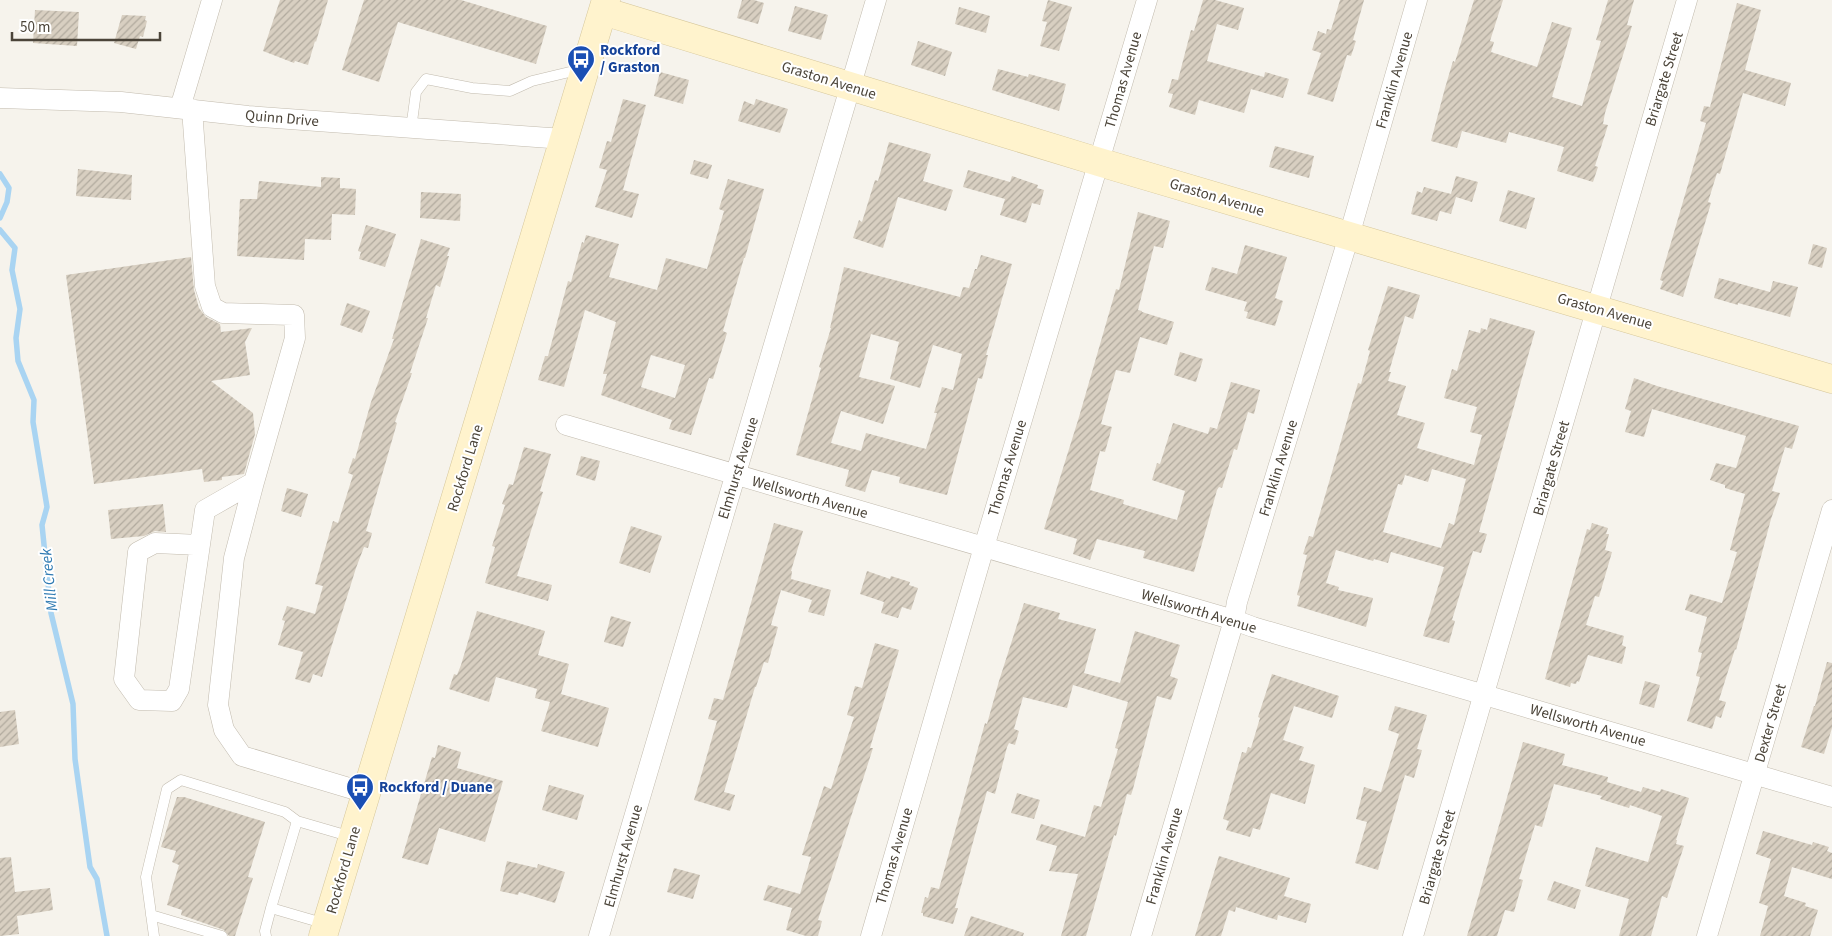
<svg xmlns="http://www.w3.org/2000/svg" width="1832" height="936" viewBox="0 0 1832 936" font-family="'Source Sans 3',sans-serif">
	<defs>
		<pattern id="building-hatch" width="6" height="6" patternUnits="userSpaceOnUse" patternTransform="scale(1.25)"><rect width="6" height="6" fill="#d8cfc1"/><path d="M-1 1l2-2M0 6l6-6M5 7l2-2" fill="none" stroke="#b1aa9e"/></pattern>
	</defs>
	<rect width="100%" height="100%" fill="#f6f3ec"/>
	<g fill="none" stroke-linecap="round" stroke-linejoin="round">
		<!-- stream -->
		<path stroke="#a9d4f2" stroke-width="5.5" d="M 0,174 L 9,188 L 7,202 L 0,218
			M 0,230 L 15,248 L 12,270 L 20,309 L 16,338 L 18,361 L 34,400 L 33,422 L 47,507 L 42,525 L 51,613 L 73,704 L 75,759 L 90,867 L 97,879 L 107,936"/>
	</g>
	<!-- building -->
	<path fill="url(#building-hatch)" fill-rule="evenodd" d="M 280,0 L 328,0 L 316,42 L 315,41 L 308,65 L 295,61 L 294,63 L 263,51 Z
		M 364,0 L 461,0 L 547,26 L 536,64 L 398,22 L 379,82 L 342,70 Z
		M 742,0 L 754,0 L 764,3 L 758,24 L 737,18 Z
		M 1048,0 L 1072,7 L 1059,51 L 1040,46 L 1047,22 L 1042,21 Z
		M 1203,0 L 1215,0 L 1244,8 L 1238,30 L 1217,24 L 1207,61 L 1264,77 L 1265,72 L 1289,79 L 1283,98 L 1251,89 L 1244,113 L 1199,100 L 1195,115 L 1169,107 L 1173,94 L 1168,93 L 1172,79 L 1178,80 L 1191,30 L 1194,31 Z
		M 1340,0 L 1364,0 L 1353,40 L 1356,41 L 1351,56 L 1347,55 L 1333,102 L 1307,94 L 1321,53 L 1312,50 L 1318,31 L 1326,34 L 1327,29 L 1331,30 Z
		M 1474,0 L 1503,0 L 1490,41 L 1494,42 L 1491,52 L 1537,67 L 1552,22 L 1572,28 L 1552,97 L 1582,106 L 1601,41 L 1596,40 L 1608,0 L 1634,0 L 1627,25 L 1632,26 L 1605,113 L 1603,124 L 1608,125 L 1595,166 L 1598,167 L 1593,182 L 1557,171 L 1564,147 L 1509,132 L 1506,143 L 1462,131 L 1457,148 L 1431,141 L 1445,88 L 1453,61 L 1455,62 Z
		M 1737,3 L 1761,10 L 1745,70 L 1791,83 L 1785,106 L 1743,93 L 1720,174 L 1717,173 L 1708,202 L 1711,203 L 1683,297 L 1660,289 L 1663,281 L 1660,280 L 1706,123 L 1700,121 L 1704,106 L 1710,107 Z
		M 795,6 L 828,15 L 821,40 L 788,31 Z
		M 959,7 L 990,16 L 986,33 L 955,24 Z
		M 35,10 L 79,12 L 77,46 L 33,43 Z
		M 122,15 L 146,16 L 145,20 L 147,21 L 143,37 L 140,36 L 136,49 L 114,43 Z
		M 918,41 L 952,52 L 945,76 L 911,65 Z
		M 998,69 L 1028,77 L 1029,74 L 1066,84 L 1059,111 L 992,90 Z
		M 660,72 L 689,80 L 683,104 L 654,96 Z
		M 623,99 L 646,105 L 623,190 L 639,194 L 632,218 L 595,207 L 607,170 L 599,168 L 607,141 L 611,142 Z
		M 756,99 L 788,109 L 780,133 L 738,121 L 744,101 L 754,105 Z
		M 889,142 L 931,154 L 923,181 L 953,190 L 946,211 L 898,197 L 883,248 L 853,238 L 859,220 L 862,222 L 875,180 L 878,181 Z
		M 1275,146 L 1314,156 L 1309,178 L 1269,167 Z
		M 694,160 L 712,165 L 708,179 L 690,174 Z
		M 78,169 L 132,175 L 131,200 L 76,196 Z
		M 968,170 L 1010,182 L 1012,176 L 1038,185 L 1037,188 L 1044,190 L 1040,205 L 1032,203 L 1026,223 L 1000,215 L 1005,199 L 963,187 Z
		M 1456,176 L 1478,182 L 1472,202 L 1456,197 L 1451,214 L 1440,211 L 1437,221 L 1411,214 L 1417,191 L 1422,193 L 1424,187 L 1451,194 Z
		M 321,177 L 340,178 L 340,188 L 356,189 L 355,215 L 332,214 L 331,240 L 305,239 L 304,260 L 237,256 L 240,199 L 257,199 L 259,181 L 321,187 Z
		M 728,179 L 764,189 L 745,258 L 744,258 L 723,331 L 727,333 L 713,379 L 709,378 L 691,435 L 669,429 L 672,420 L 601,395 L 607,374 L 603,374 L 616,322 L 585,310 L 564,387 L 538,380 L 545,356 L 548,356 L 568,281 L 571,282 L 582,242 L 584,243 L 586,235 L 619,244 L 609,277 L 657,290 L 666,258 L 707,269 L 724,211 L 719,209 ZM 651,355 L 685,365 L 675,398 L 641,387 Z
		M 1508,190 L 1535,198 L 1526,229 L 1499,221 Z
		M 421,192 L 461,194 L 460,221 L 420,218 Z
		M 1138,212 L 1170,221 L 1163,248 L 1154,246 L 1138,310 L 1142,311 L 1142,312 L 1174,322 L 1167,345 L 1140,337 L 1130,373 L 1116,370 L 1101,424 L 1112,427 L 1105,452 L 1100,451 L 1090,490 L 1124,500 L 1123,504 L 1177,520 L 1185,491 L 1152,480 L 1157,463 L 1160,464 L 1173,423 L 1208,434 L 1210,427 L 1217,429 L 1231,382 L 1260,390 L 1254,414 L 1248,412 L 1237,450 L 1234,449 L 1222,488 L 1219,487 L 1217,490 L 1194,572 L 1143,558 L 1145,551 L 1097,539 L 1090,560 L 1073,554 L 1077,539 L 1044,529 L 1079,417 L 1116,289 L 1119,290 Z
		M 366,225 L 396,234 L 385,267 L 359,259 L 361,252 L 358,251 Z
		M 421,239 L 450,248 L 447,256 L 449,256 L 440,287 L 436,285 L 426,318 L 428,318 L 410,373 L 412,373 L 395,422 L 397,423 L 366,531 L 372,533 L 368,548 L 364,547 L 356,568 L 322,677 L 313,674 L 310,683 L 295,679 L 303,652 L 278,645 L 285,621 L 282,620 L 287,606 L 315,614 L 323,586 L 315,584 L 333,521 L 338,523 L 353,475 L 348,473 L 353,458 L 355,459 L 371,402 L 394,339 L 392,339 Z
		M 1813,244 L 1827,248 L 1822,268 L 1808,264 Z
		M 1245,245 L 1287,257 L 1275,298 L 1283,301 L 1275,326 L 1246,318 L 1248,312 L 1244,311 L 1247,302 L 1205,290 L 1212,267 L 1237,274 Z
		M 981,255 L 1012,264 L 986,355 L 988,355 L 982,379 L 978,378 L 947,495 L 899,483 L 900,477 L 872,470 L 865,492 L 845,486 L 849,470 L 796,455 L 821,368 L 819,367 L 831,328 L 830,328 L 844,267 L 960,297 L 963,287 L 969,288 L 975,269 L 977,269 ZM 871,334 L 899,342 L 890,379 L 920,388 L 933,345 L 962,354 L 953,390 L 942,387 L 934,413 L 937,413 L 926,449 L 866,433 L 861,451 L 831,443 L 841,411 L 883,424 L 895,386 L 859,377 Z
		M 191,257 L 194,290 L 199,308 L 206,317 L 220,324 L 221,332 L 252,328 L 245,342 L 250,375 L 211,381 L 253,413 L 255,434 L 244,474 L 222,477 L 222,480 L 204,482 L 202,469 L 94,484 L 66,275 Z
		M 1719,278 L 1770,292 L 1773,281 L 1798,287 L 1790,317 L 1738,303 L 1738,305 L 1714,298 Z
		M 1388,286 L 1420,295 L 1413,319 L 1405,316 L 1389,372 L 1391,372 L 1388,381 L 1406,386 L 1397,415 L 1425,423 L 1417,448 L 1474,465 L 1482,435 L 1470,432 L 1477,407 L 1444,398 L 1452,369 L 1457,371 L 1469,330 L 1480,333 L 1481,328 L 1487,330 L 1490,318 L 1535,331 L 1479,532 L 1487,534 L 1481,553 L 1473,551 L 1452,620 L 1455,621 L 1449,643 L 1423,636 L 1444,567 L 1391,552 L 1388,563 L 1374,559 L 1373,561 L 1336,550 L 1326,583 L 1339,587 L 1338,590 L 1373,598 L 1366,627 L 1297,606 L 1300,596 L 1297,595 L 1307,555 L 1303,554 L 1309,536 L 1313,537 L 1358,383 L 1361,384 L 1370,351 L 1368,350 ZM 1432,469 L 1466,479 L 1454,525 L 1449,523 L 1441,548 L 1383,532 L 1398,484 L 1402,485 L 1405,475 L 1428,482 Z
		M 347,303 L 370,311 L 362,333 L 340,325 Z
		M 1180,352 L 1203,359 L 1196,382 L 1174,375 Z
		M 1634,378 L 1657,386 L 1799,426 L 1792,449 L 1785,447 L 1772,491 L 1780,493 L 1771,519 L 1736,650 L 1735,649 L 1719,700 L 1726,702 L 1721,718 L 1716,716 L 1712,729 L 1687,721 L 1700,677 L 1696,676 L 1702,653 L 1698,652 L 1707,617 L 1685,610 L 1690,594 L 1722,603 L 1737,552 L 1730,550 L 1745,494 L 1725,488 L 1725,485 L 1710,480 L 1716,463 L 1736,468 L 1746,436 L 1652,409 L 1644,437 L 1625,432 L 1631,411 L 1625,409 Z
		M 524,447 L 551,454 L 540,491 L 543,492 L 517,576 L 552,585 L 548,601 L 485,583 L 495,547 L 492,546 L 505,505 L 502,504 L 509,484 L 513,485 Z
		M 581,456 L 600,461 L 595,481 L 576,475 Z
		M 287,488 L 308,494 L 301,517 L 281,511 Z
		M 163,504 L 166,532 L 155,531 L 144,536 L 111,539 L 108,510 Z
		M 774,523 L 803,531 L 791,571 L 792,571 L 791,579 L 831,590 L 824,616 L 808,612 L 812,600 L 781,590 L 771,625 L 778,627 L 768,663 L 764,662 L 756,687 L 755,687 L 724,792 L 735,795 L 730,811 L 694,800 L 717,721 L 708,719 L 714,698 L 723,700 Z
		M 1592,523 L 1608,528 L 1606,534 L 1609,534 L 1605,550 L 1612,552 L 1599,597 L 1595,596 L 1586,625 L 1624,636 L 1622,645 L 1626,647 L 1622,664 L 1588,655 L 1579,682 L 1577,681 L 1576,684 L 1571,683 L 1570,687 L 1545,679 L 1587,529 L 1590,530 Z
		M 631,526 L 662,536 L 650,573 L 619,563 Z
		M 867,571 L 890,579 L 891,576 L 910,582 L 909,585 L 918,588 L 911,610 L 902,607 L 898,618 L 881,613 L 884,602 L 860,594 Z
		M 1024,603 L 1060,613 L 1058,619 L 1096,629 L 1084,673 L 1120,683 L 1135,631 L 1180,645 L 1170,676 L 1178,679 L 1171,700 L 1157,696 L 1133,789 L 1131,795 L 1127,794 L 1116,836 L 1114,835 L 1086,936 L 1061,936 L 1078,874 L 1049,871 L 1057,846 L 1036,840 L 1041,824 L 1085,837 L 1094,805 L 1101,807 L 1118,749 L 1115,748 L 1128,702 L 1073,685 L 1067,708 L 1023,697 L 1014,729 L 1019,731 L 1015,745 L 1009,743 L 1007,747 L 995,794 L 987,791 L 955,908 L 958,908 L 953,924 L 923,916 L 923,913 L 921,913 L 925,897 L 928,898 L 931,887 L 939,889 L 985,723 L 987,724 L 999,681 Z
		M 477,611 L 545,631 L 538,655 L 569,664 L 561,694 L 609,708 L 598,747 L 541,731 L 550,702 L 535,698 L 537,689 L 496,677 L 489,702 L 449,689 L 454,674 L 457,675 L 461,665 Z
		M 611,616 L 631,622 L 623,647 L 604,642 Z
		M 875,643 L 899,650 L 870,748 L 873,748 L 818,920 L 822,921 L 818,936 L 806,936 L 786,930 L 792,908 L 763,900 L 768,885 L 800,894 L 811,857 L 802,855 L 824,786 L 831,789 L 854,717 L 847,715 L 855,686 L 862,688 Z
		M 1827,662 L 1832,663 L 1832,728 L 1824,754 L 1801,747 L 1814,706 L 1815,706 Z
		M 1272,674 L 1339,696 L 1332,718 L 1294,706 L 1283,740 L 1304,747 L 1299,760 L 1315,765 L 1305,804 L 1271,793 L 1260,830 L 1253,828 L 1250,837 L 1226,830 L 1229,821 L 1223,819 L 1242,752 L 1246,753 L 1248,747 L 1251,748 L 1260,718 L 1258,717 Z
		M 1645,681 L 1660,685 L 1654,708 L 1639,704 Z
		M 1395,706 L 1427,715 L 1417,749 L 1422,750 L 1414,778 L 1405,775 L 1378,870 L 1355,863 L 1367,822 L 1356,819 L 1364,787 L 1381,792 L 1399,734 L 1388,730 Z
		M 15,710 L 19,744 L 0,747 L 0,712 Z
		M 1523,742 L 1565,754 L 1562,765 L 1608,777 L 1607,782 L 1641,792 L 1643,787 L 1660,792 L 1661,789 L 1689,798 L 1676,840 L 1677,840 L 1676,844 L 1684,846 L 1667,898 L 1662,896 L 1651,936 L 1619,936 L 1629,899 L 1585,886 L 1596,847 L 1648,862 L 1662,816 L 1630,805 L 1629,808 L 1600,799 L 1602,796 L 1554,784 L 1542,827 L 1535,825 L 1519,879 L 1523,880 L 1514,912 L 1505,910 L 1497,936 L 1467,936 Z
		M 438,745 L 461,752 L 457,768 L 503,781 L 485,842 L 439,828 L 428,865 L 402,858 L 432,757 L 435,758 Z
		M 549,785 L 584,795 L 577,820 L 542,810 Z
		M 1017,793 L 1040,800 L 1034,819 L 1011,813 Z
		M 177,797 L 184,797 L 265,822 L 248,877 L 253,878 L 235,936 L 229,936 L 224,930 L 181,915 L 182,910 L 167,905 L 179,865 L 172,862 L 176,851 L 161,847 Z
		M 1763,831 L 1812,845 L 1813,842 L 1829,847 L 1827,851 L 1832,853 L 1832,879 L 1792,867 L 1784,896 L 1806,903 L 1805,906 L 1818,910 L 1810,936 L 1760,936 L 1768,906 L 1759,903 L 1771,859 L 1756,854 Z
		M 1219,856 L 1290,878 L 1284,896 L 1311,904 L 1306,923 L 1278,915 L 1277,920 L 1236,907 L 1235,912 L 1229,910 L 1221,936 L 1195,936 Z
		M 11,857 L 15,892 L 50,888 L 53,910 L 17,916 L 19,934 L 0,936 L 0,858 Z
		M 507,861 L 537,868 L 538,864 L 565,872 L 555,903 L 519,892 L 518,895 L 500,891 Z
		M 674,868 L 700,875 L 693,899 L 667,892 Z
		M 1554,881 L 1581,890 L 1575,909 L 1547,900 Z
		M 971,916 L 1024,933 L 1023,936 L 964,936 Z"/>
	<g fill="none" stroke-linecap="round" stroke-linejoin="round">
		<!-- lane casing -->
		<g stroke="#c2bbae" stroke-width="11">
			<path id="lane" d="M 411,129 L 416,92 L 426,79 L 472,88 L 510,91 L 532,81 L 582,69
				M 151,915 L 222,936
				M 326,924 L 271,908 L 297,821 L 352,837
				M 154,936 L 146,877 L 167,789 L 181,780 L 285,812 L 297,821
				M 266,936 L 265,931 L 271,908"/>
		</g>
		<!-- street casing -->
		<g stroke="#c2bbae" stroke-width="21">
			<path id="street" d="M 0,98 L 121,102 L 248,116 L 564,139
				M 180,108 L 212,0
				M 192,109 L 205,286 L 212,307 L 223,313 L 294,315 L 295,338 L 254,482 L 205,510 L 179,689 L 172,701 L 139,700 L 124,679 L 138,552 L 155,543 L 200,545
				M 566,425 L 1234,620 L 1253,627 L 1832,797
				M 254,482 L 234,558 L 218,705 L 224,730 L 242,756 L 366,793
				M 599,936 L 876,0
				M 871,936 L 984,547 L 1147,0
				M 1141,936 L 1234,620 L 1237,602 L 1349,236 L 1417,0
				M 1413,936 L 1687,0
				M 1707,936 L 1832,510"/>
		</g>
		<!-- secondary casing -->
		<g stroke="#d6c79b" stroke-width="29">
			<path id="secondary" d="M 603,11 L 1099,162 L 1832,379
				M 323,936 L 606,0"/>
		</g>
		<!-- lane -->
		<use href="#lane" stroke="#fff" stroke-width="10"/>
		<!-- street -->
		<use href="#street" stroke="#fff" stroke-width="20"/>
		<!-- secondary -->
		<use href="#secondary" stroke="#fff3cd" stroke-width="28"/>
	</g>
	<!-- icons -->
	<defs>
		<g id="bus-pin" transform="scale(1.4375)"><path d="M0 17L-7.5 6A9.5 9.5 0 1 1 7.5 6Z" fill="#1a4fb4" stroke="#fff"/><path d="M-5-6H5V4H4V6H2V4H-2V6H-4V4H-5ZM-3.5-4V0h7V-4ZM-3.5 1.2v1.5H-2V1.2ZM2 1.2v1.5H3.5V1.2Z" fill="#fff"/></g>
	</defs>
	<g fill-rule="evenodd">
		<use href="#bus-pin" x="581" y="59"/>
		<use href="#bus-pin" x="360" y="787"/>
	</g>
	<g text-anchor="middle" stroke-width="4" stroke-linejoin="round" paint-order="stroke">
		<!-- transit labels -->
		<g font-size="15" font-weight="bold" fill="#164399" stroke="#fff" text-anchor="start">
			<text x="600" y="55">Rockford<tspan x="600" dy="17">/ Graston</tspan></text>
			<text x="379" y="792">Rockford / Duane</text>
		</g>
		<!-- street labels -->
		<g font-size="15" fill="#4b4439" stroke="#fff">
			<text transform="translate(1664 79) rotate(-73)" y="5">Briargate Street</text>
			<text transform="translate(829 80) rotate(17)" y="5">Graston Avenue</text>
			<text transform="translate(1123 80) rotate(-74)" y="5">Thomas Avenue</text>
			<text transform="translate(1394 80) rotate(-74)" y="5">Franklin Avenue</text>
			<text transform="translate(282 118) rotate(5)" y="5">Quinn Drive</text>
			<text transform="translate(1217 197) rotate(17)" y="5">Graston Avenue</text>
			<text transform="translate(1605 311) rotate(16)" y="5">Graston Avenue</text>
			<text transform="translate(465 468) rotate(-73)" y="5">Rockford Lane</text>
			<text transform="translate(738 468) rotate(-73)" y="5">Elmhurst Avenue</text>
			<text transform="translate(1007 468) rotate(-73)" y="5">Thomas Avenue</text>
			<text transform="translate(1278 468) rotate(-73)" y="5">Franklin Avenue</text>
			<text transform="translate(1551 468) rotate(-74)" y="5">Briargate Street</text>
			<text transform="translate(810 497) rotate(16)" y="5">Wellsworth Avenue</text>
			<text transform="translate(1199 611) rotate(17)" y="5">Wellsworth Avenue</text>
			<text transform="translate(1770 723) rotate(-74)" y="5">Dexter Street</text>
			<text transform="translate(1588 725) rotate(16)" y="5">Wellsworth Avenue</text>
			<text transform="translate(623 856) rotate(-74)" y="5">Elmhurst Avenue</text>
			<text transform="translate(894 856) rotate(-74)" y="5">Thomas Avenue</text>
			<text transform="translate(1164 856) rotate(-74)" y="5">Franklin Avenue</text>
			<text transform="translate(1437 857) rotate(-74)" y="5">Briargate Street</text>
			<text transform="translate(343 870) rotate(-74)" y="5">Rockford Lane</text>
		</g>
		<!-- water labels -->
		<g font-size="16" font-style="italic" fill="#2e7ab2" stroke="#fff">
			<text transform="translate(48 580) rotate(-96)" y="6">Mill Creek</text>
		</g>
	</g>
	<!-- scale -->
	<path d="M12 32v8h148v-8" fill="none" stroke="#4b4439" stroke-width="2.5"/>
	<text x="20" y="32" font-size="15" fill="#4b4439" stroke="#ffffff" stroke-width="4" paint-order="stroke">50 m</text>
</svg>
